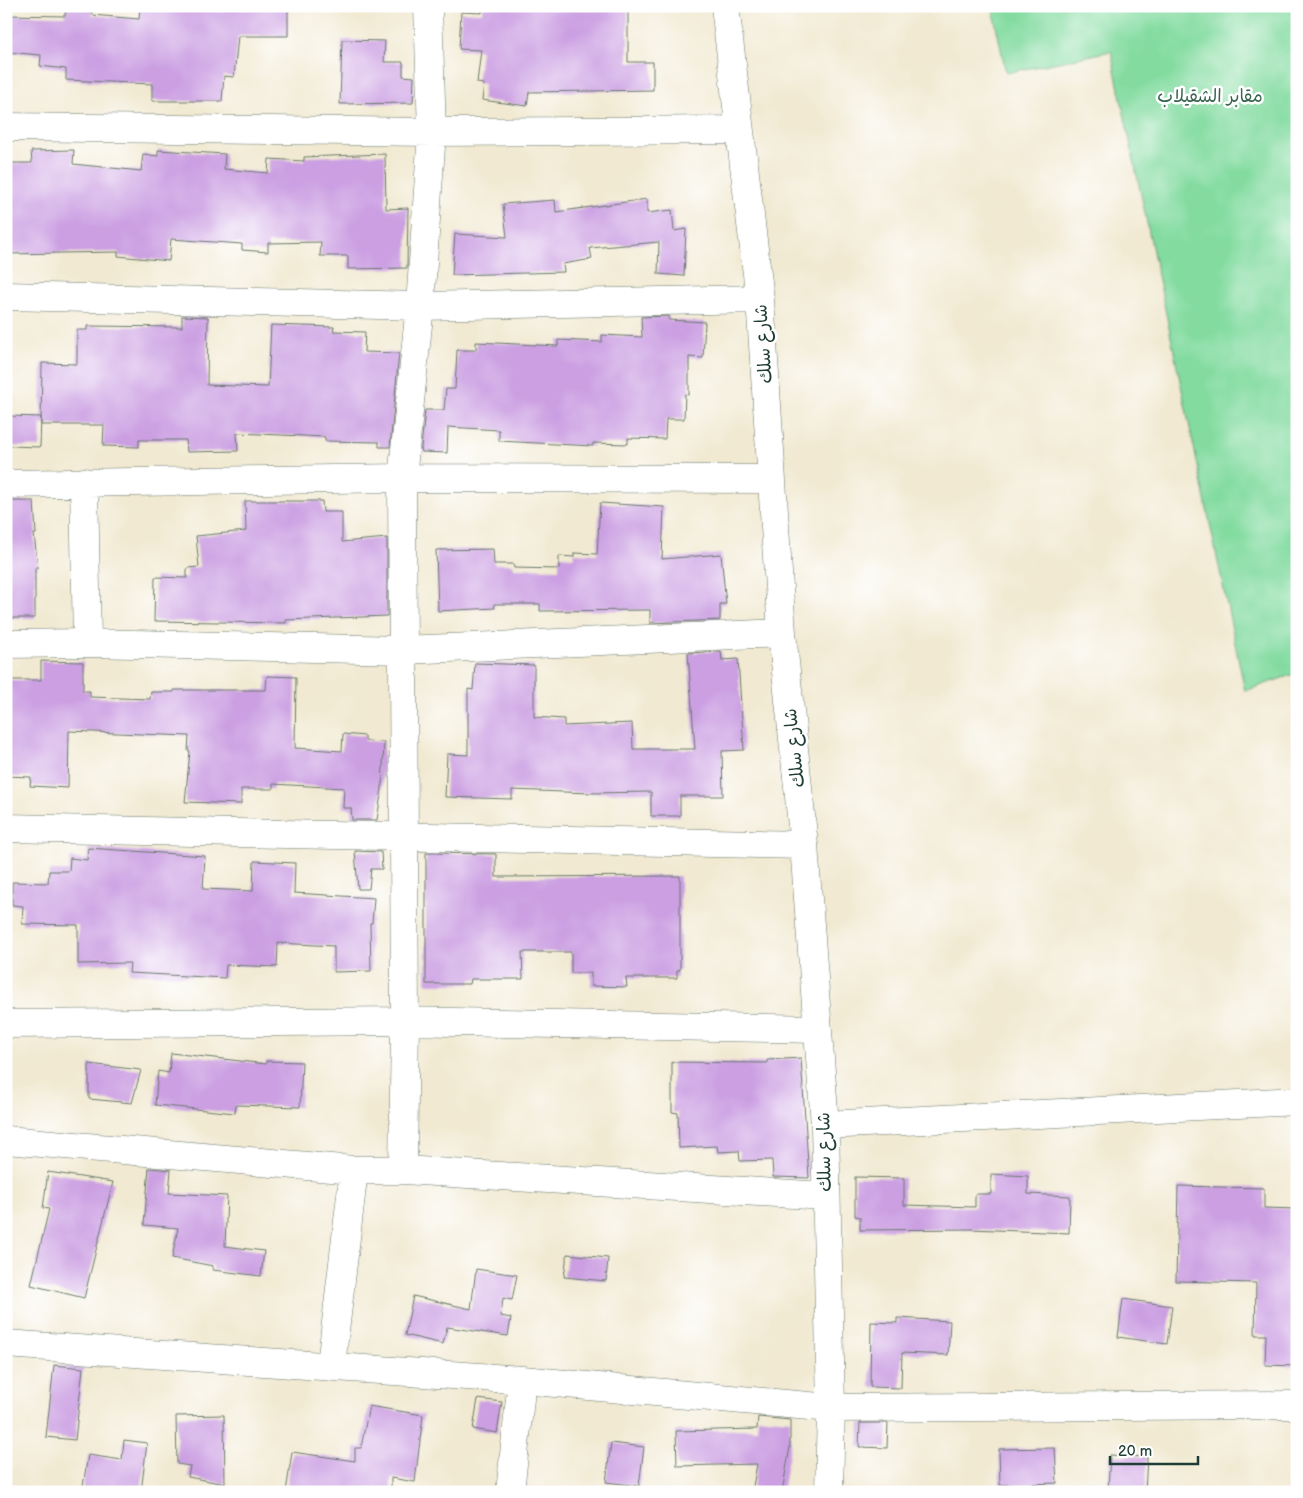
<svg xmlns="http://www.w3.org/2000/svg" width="1303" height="1498" viewBox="0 0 1303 1498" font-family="'Balsamiq Sans','Playpen Sans Arabic',sans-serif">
	<rect width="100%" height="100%" fill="#fff"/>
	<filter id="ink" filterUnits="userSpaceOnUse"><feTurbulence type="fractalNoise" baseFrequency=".02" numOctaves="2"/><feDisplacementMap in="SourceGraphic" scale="10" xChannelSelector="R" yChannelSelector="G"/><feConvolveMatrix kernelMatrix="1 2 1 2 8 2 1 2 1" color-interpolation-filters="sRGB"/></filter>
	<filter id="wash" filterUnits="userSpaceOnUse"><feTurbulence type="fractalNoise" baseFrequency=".0096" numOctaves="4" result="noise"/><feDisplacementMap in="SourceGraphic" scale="20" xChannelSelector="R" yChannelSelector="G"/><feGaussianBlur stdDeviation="1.12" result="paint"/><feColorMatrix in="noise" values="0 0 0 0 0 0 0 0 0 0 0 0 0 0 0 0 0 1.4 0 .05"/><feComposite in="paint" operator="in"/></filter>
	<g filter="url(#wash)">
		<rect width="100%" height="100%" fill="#f1e9d1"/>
		<!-- green -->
		<path fill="#83dba0" stroke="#518c6a" d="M 992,6 L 1297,6 L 1297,673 L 1245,691 L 1111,51 L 1006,73 Z"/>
		<g id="blocks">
			<!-- building -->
			<path fill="#cb9fe2" d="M 66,6 L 93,6 L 92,15 L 139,19 L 140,6 L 288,6 L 288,36 L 238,36 L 234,77 L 224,76 L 222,101 L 152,101 L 152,84 L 66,80 L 66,69 L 40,66 L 41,55 L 6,52 L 6,15 L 65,16 Z
				M 482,6 L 628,6 L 628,62 L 653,62 L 653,90 L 529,92 L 527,106 L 482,100 L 484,84 L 477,83 L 481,50 L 459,49 L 461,12 L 482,13 Z
				M 342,40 L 385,41 L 384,62 L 403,62 L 403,76 L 414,77 L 413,103 L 340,104 Z
				M 74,150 L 73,164 L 141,171 L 143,154 L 158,156 L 158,150 L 225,154 L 224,169 L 268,173 L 269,159 L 304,161 L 304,157 L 385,154 L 386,209 L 408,208 L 407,268 L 348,269 L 348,256 L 320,256 L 321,242 L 268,243 L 268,252 L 242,250 L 242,244 L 171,239 L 169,261 L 118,256 L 118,252 L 6,254 L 6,163 L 32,163 L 31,151 Z
				M 647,199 L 647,213 L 672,210 L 674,231 L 686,229 L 684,276 L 658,274 L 659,242 L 590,248 L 592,259 L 563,264 L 564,272 L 452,275 L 455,234 L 507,237 L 503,204 L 555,200 L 556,212 Z
				M 182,316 L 208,317 L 207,385 L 268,387 L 271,325 L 334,327 L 333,331 L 365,332 L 364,352 L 399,353 L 390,447 L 379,447 L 379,442 L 325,441 L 325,437 L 237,433 L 238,451 L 187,452 L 186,440 L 139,440 L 139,447 L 103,446 L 104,425 L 41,425 L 42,363 L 77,364 L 77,330 L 87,330 L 87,326 L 182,327 Z
				M 669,316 L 669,320 L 705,322 L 703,358 L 689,357 L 689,395 L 685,394 L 684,419 L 666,419 L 665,439 L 628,438 L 628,444 L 593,443 L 593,446 L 499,441 L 499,430 L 448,427 L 447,453 L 422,452 L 421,448 L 425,410 L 444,410 L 446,389 L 455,389 L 457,350 L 476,350 L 476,342 L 558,346 L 558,340 L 602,342 L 602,335 L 642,337 L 641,317 Z
				M 9,416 L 41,417 L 40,447 L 9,446 Z
				M 6,501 L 34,501 L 36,534 L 34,534 L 38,568 L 35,568 L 35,618 L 6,618 Z
				M 245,501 L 322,501 L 323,512 L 342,512 L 342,542 L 387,538 L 387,616 L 286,620 L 286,623 L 154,621 L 155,577 L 187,578 L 187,568 L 199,567 L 196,536 L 246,531 Z
				M 600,503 L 664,507 L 662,559 L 721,554 L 726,604 L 720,604 L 720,620 L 650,623 L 650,610 L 540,611 L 540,604 L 494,604 L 495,608 L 438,611 L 436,550 L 493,549 L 494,564 L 513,564 L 514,568 L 559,569 L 559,556 L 574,557 L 574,553 L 597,554 Z
				M 721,651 L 722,660 L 738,659 L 744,750 L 722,751 L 723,796 L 680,796 L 680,816 L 651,816 L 651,792 L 590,793 L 512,790 L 512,799 L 445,797 L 447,754 L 468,755 L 468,689 L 473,690 L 475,663 L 534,665 L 534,717 L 564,719 L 564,726 L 632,723 L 633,749 L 695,749 L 688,653 Z
				M 41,661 L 83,662 L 83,691 L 90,691 L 90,697 L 150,699 L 151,692 L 174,692 L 174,690 L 266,690 L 267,676 L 296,677 L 295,748 L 342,751 L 343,734 L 365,736 L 365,741 L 384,742 L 382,788 L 377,820 L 352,820 L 351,808 L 343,808 L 344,788 L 273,784 L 273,789 L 241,789 L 241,804 L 185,802 L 190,751 L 188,751 L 189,736 L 69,731 L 68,788 L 30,786 L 31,777 L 6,776 L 6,680 L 41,680 Z
				M 88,848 L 205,856 L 203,889 L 253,891 L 254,861 L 295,863 L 294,893 L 374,898 L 372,923 L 370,923 L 371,971 L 334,972 L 334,946 L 278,943 L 277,967 L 226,965 L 225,978 L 129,973 L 130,963 L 78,964 L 78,925 L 22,924 L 23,906 L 12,905 L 12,882 L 48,883 L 49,871 L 69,871 L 70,858 L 87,860 Z
				M 355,851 L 381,852 L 382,869 L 371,869 L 369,889 L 358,889 Z
				M 426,853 L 496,854 L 496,877 L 680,876 L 680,970 L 677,970 L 677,978 L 626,978 L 627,987 L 591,986 L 591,973 L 571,973 L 571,952 L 522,952 L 523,979 L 471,979 L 470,984 L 426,984 Z
				M 171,1053 L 266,1064 L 266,1061 L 302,1062 L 300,1107 L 236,1105 L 235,1113 L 155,1105 L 158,1071 L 169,1073 Z
				M 801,1058 L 809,1178 L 773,1177 L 772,1160 L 740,1161 L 739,1151 L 718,1152 L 717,1146 L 679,1148 L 678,1113 L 672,1112 L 672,1062 L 767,1063 L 767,1060 Z
				M 89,1064 L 141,1070 L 132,1103 L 89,1099 Z
				M 149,1168 L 171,1170 L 169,1193 L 227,1196 L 225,1246 L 264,1251 L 261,1276 L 213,1270 L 213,1266 L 172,1258 L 178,1228 L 144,1225 Z
				M 48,1172 L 113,1182 L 84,1298 L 31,1285 L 49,1209 L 43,1208 Z
				M 991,1174 L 1028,1176 L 1028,1194 L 1070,1196 L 1069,1233 L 971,1229 L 860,1230 L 860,1217 L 855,1216 L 855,1177 L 904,1178 L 904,1205 L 975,1207 L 975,1194 L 991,1194 Z
				M 1178,1186 L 1264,1188 L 1264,1208 L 1297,1209 L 1297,1366 L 1265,1365 L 1266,1335 L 1255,1335 L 1256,1283 L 1176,1281 Z
				M 567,1254 L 608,1258 L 606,1281 L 564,1277 Z
				M 476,1269 L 517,1275 L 512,1300 L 503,1298 L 501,1316 L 511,1318 L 508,1336 L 447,1327 L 443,1344 L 405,1335 L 413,1296 L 471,1309 Z
				M 1123,1299 L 1172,1306 L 1167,1344 L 1118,1337 Z
				M 897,1318 L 950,1321 L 948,1355 L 902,1353 L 901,1388 L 870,1387 L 871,1322 L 897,1323 Z
				M 54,1365 L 83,1368 L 75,1440 L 46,1437 Z
				M 478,1399 L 502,1402 L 497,1433 L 473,1429 Z
				M 369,1406 L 423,1415 L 415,1482 L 391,1478 L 391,1492 L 286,1492 L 292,1452 L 355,1461 L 355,1448 L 361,1448 Z
				M 224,1415 L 225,1484 L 188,1477 L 190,1466 L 177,1464 L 176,1416 Z
				M 758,1417 L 790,1420 L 790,1447 L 782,1492 L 752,1492 L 757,1464 L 677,1466 L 676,1431 L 757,1429 Z
				M 860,1423 L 888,1423 L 887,1448 L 859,1447 Z
				M 124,1440 L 147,1443 L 141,1492 L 82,1492 L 88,1455 L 122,1460 Z
				M 611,1443 L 644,1447 L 639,1486 L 606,1482 Z
				M 1055,1448 L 1057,1483 L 1000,1485 L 999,1449 Z
				M 1110,1455 L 1147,1457 L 1145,1492 L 1108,1489 Z"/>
		</g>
	</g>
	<g filter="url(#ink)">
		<use href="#blocks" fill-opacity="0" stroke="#68796b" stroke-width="1"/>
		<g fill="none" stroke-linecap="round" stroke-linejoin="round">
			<!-- minor casing -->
			<g stroke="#68796b" stroke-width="29">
				<path id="minor" d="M 725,6 L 760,299 L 782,633 L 804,845 L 825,1125 L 831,1408 L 829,1492
					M 6,127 L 432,132 L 739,130
					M 6,296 L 420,306 L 760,299
					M 84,482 L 87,643
					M 6,484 L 402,478 L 772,479
					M 6,644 L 87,643 L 404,650 L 782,633
					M 6,828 L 804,845
					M 6,1024 L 405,1021 L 818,1029
					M 825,1125 L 1297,1101
					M 6,1140 L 354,1170 L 403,1170 L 825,1196
					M 403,1170 L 405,1021 L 402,478 L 420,306 L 432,132 L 428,6
					M 6,1344 L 522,1380 L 831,1408 L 1297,1405
					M 331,1365 L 354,1170
					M 510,1492 L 522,1380"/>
			</g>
			<!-- minor -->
			<use href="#minor" stroke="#fff" stroke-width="28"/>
		</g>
	</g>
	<g text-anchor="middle" stroke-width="5" stroke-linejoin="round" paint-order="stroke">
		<!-- park labels -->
		<g font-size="18" fill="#38644f" stroke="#fff">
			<text x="1210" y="102">مقابر الشقيلاب</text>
		</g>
		<!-- street labels -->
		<g font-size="18" fill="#1f3d34" stroke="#fff">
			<text transform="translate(763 344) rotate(-94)" y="6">شارع سلك</text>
			<text transform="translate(794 748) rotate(-96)" y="6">شارع سلك</text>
			<text transform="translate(824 1152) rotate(-91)" y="6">شارع سلك</text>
		</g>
	</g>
	<!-- margin -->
	<rect width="1303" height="1498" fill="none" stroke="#fff" stroke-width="25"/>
	<!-- scale -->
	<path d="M1110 1456v8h88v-8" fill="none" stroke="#1f3d34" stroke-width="2.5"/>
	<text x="1118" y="1456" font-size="15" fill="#1f3d34" stroke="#ffffff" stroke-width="4" paint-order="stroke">20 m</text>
</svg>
